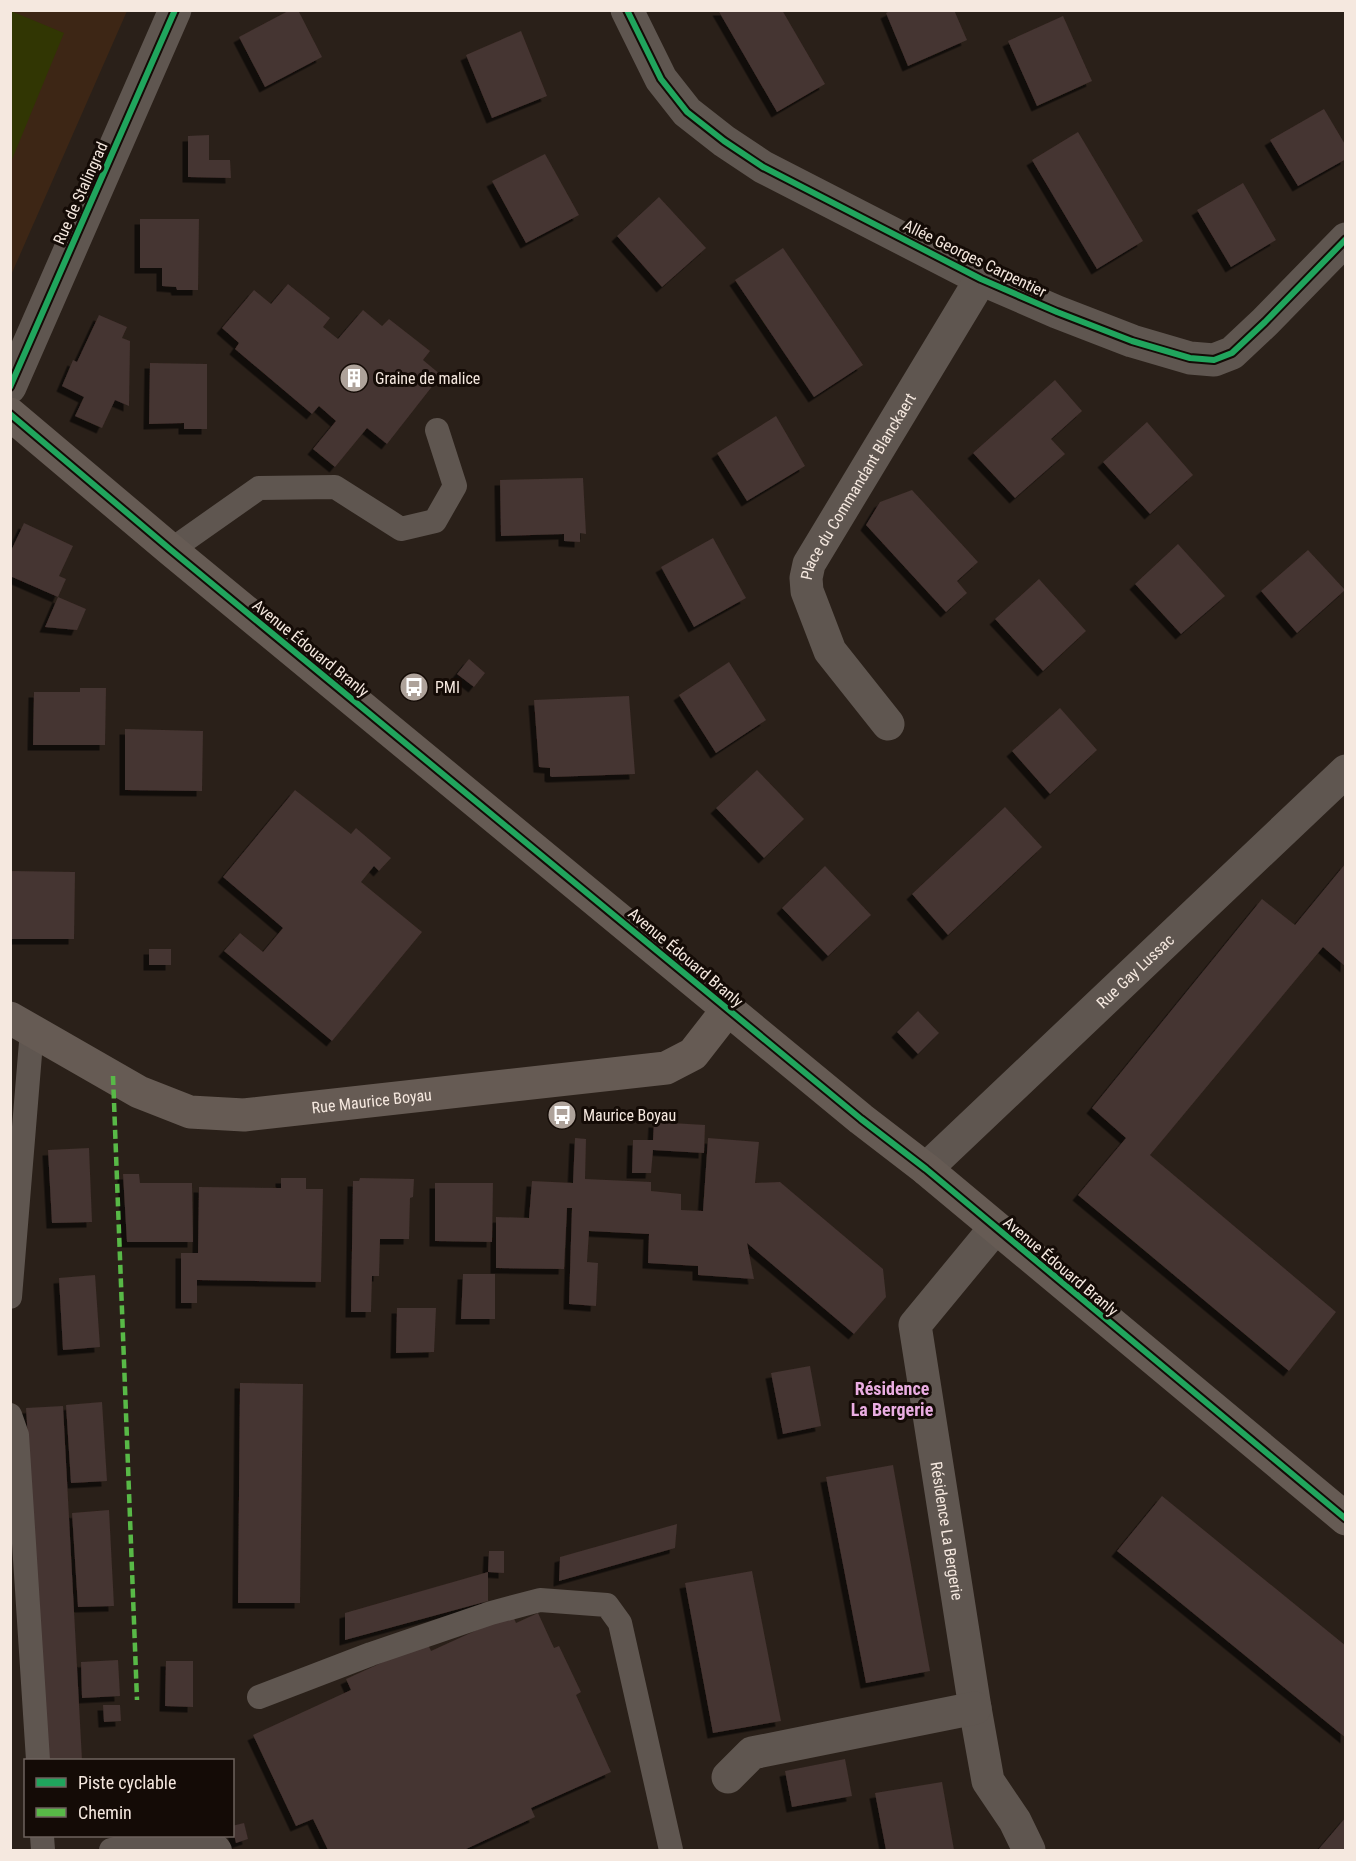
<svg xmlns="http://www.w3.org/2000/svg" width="1356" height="1861" viewBox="0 0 1356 1861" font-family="'Roboto Condensed',sans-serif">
	<defs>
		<filter id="shadow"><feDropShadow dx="-5.5" dy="5.5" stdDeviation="0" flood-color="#0009"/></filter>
	</defs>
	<rect width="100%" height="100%" fill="#2a2019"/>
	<!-- built -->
	<path fill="#3d2615" d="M 11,11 L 127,11 L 11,275 Z"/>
	<!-- green -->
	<path fill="#313603" d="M 11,11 L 64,33 L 11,162 Z"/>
	<!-- building -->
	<path fill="#453431" filter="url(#shadow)" d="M 290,10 L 298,10 L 322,57 L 265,87 L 239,37 Z
		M 718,10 L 782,10 L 825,84 L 777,112 Z
		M 892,10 L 954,10 L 967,40 L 908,66 L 886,13 Z
		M 1063,16 L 1092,81 L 1037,106 L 1008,41 Z
		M 521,31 L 547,96 L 492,118 L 466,55 Z
		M 1324,109 L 1346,146 L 1346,159 L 1298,186 L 1270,140 Z
		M 1078,132 L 1143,241 L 1097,269 L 1032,160 Z
		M 209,135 L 209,160 L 230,160 L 231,178 L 188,177 L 188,136 Z
		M 545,154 L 579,215 L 526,243 L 492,181 Z
		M 1243,183 L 1276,240 L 1231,267 L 1197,210 Z
		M 659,197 L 706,248 L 662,287 L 617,236 Z
		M 140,219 L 199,219 L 198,290 L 177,290 L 176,287 L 162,286 L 162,268 L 140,268 Z
		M 783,248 L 863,365 L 814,397 L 735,280 Z
		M 288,284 L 330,318 L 323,327 L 338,339 L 363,310 L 382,326 L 389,319 L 430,351 L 423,360 L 441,375 L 387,444 L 367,428 L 335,467 L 313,449 L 336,421 L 319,406 L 312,414 L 235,349 L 239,343 L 222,328 L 254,290 L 271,304 Z
		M 99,315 L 127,327 L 122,338 L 130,341 L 129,406 L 115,400 L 102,428 L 75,416 L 84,397 L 62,386 L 73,360 L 77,362 Z
		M 150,363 L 207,364 L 207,429 L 184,429 L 184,423 L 149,424 Z
		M 1055,380 L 1082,411 L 1051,439 L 1065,454 L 1015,498 L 973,453 Z
		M 776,416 L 805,466 L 747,501 L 717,453 Z
		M 1147,422 L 1193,475 L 1150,514 L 1103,462 Z
		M 583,478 L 586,534 L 580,533 L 580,542 L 564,541 L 564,534 L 501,536 L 500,480 Z
		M 912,490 L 978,562 L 957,581 L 967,593 L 946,612 L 866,525 L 880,502 Z
		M 24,523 L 73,546 L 59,576 L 66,579 L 58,597 L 10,576 L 10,553 Z
		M 713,538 L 746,598 L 694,627 L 661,567 Z
		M 1178,544 L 1225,596 L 1181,634 L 1135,584 Z
		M 1308,550 L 1345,590 L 1297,633 L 1261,591 Z
		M 1039,579 L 1086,631 L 1043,671 L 995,619 Z
		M 58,597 L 86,609 L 77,630 L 45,627 Z
		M 469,659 L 485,673 L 474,687 L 457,674 Z
		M 729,662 L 766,720 L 716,753 L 679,695 Z
		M 80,688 L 106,688 L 105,745 L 33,745 L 34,692 L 80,692 Z
		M 629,696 L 635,774 L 552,777 L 550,776 L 550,768 L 539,767 L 534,700 Z
		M 1060,708 L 1097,750 L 1050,794 L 1012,751 Z
		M 125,729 L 203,731 L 202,791 L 125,790 Z
		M 757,770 L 804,819 L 764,858 L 716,808 Z
		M 295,790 L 351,834 L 356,828 L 391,858 L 379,871 L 374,866 L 361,882 L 422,932 L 332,1041 L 224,951 L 240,933 L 263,952 L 283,928 L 223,877 Z
		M 1005,807 L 1042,847 L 948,935 L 912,894 Z
		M 1346,863 L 1346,967 L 1323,947 L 1150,1155 L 1336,1312 L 1289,1371 L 1078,1195 L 1126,1138 L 1092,1108 L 1262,899 L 1295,925 Z
		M 825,866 L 871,915 L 828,956 L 782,908 Z
		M 10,871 L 75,872 L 74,939 L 10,939 Z
		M 149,949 L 171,949 L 171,965 L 149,965 Z
		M 918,1011 L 939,1033 L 918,1054 L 897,1032 Z
		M 654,1122 L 705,1125 L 704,1153 L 653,1150 L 651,1173 L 632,1173 L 633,1140 L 653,1140 Z
		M 575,1138 L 586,1139 L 585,1179 L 651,1182 L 651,1191 L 681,1194 L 681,1210 L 703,1211 L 708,1138 L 759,1142 L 755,1183 L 780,1182 L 883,1269 L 886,1297 L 854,1334 L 747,1243 L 754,1279 L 698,1275 L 698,1266 L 648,1263 L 649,1234 L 589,1231 L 587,1262 L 598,1263 L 596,1306 L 569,1304 L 572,1208 L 567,1208 L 564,1269 L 496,1268 L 496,1217 L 529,1218 L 532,1181 L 573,1183 Z
		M 89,1148 L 92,1222 L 52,1223 L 48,1150 Z
		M 123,1174 L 139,1174 L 140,1183 L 192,1183 L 193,1242 L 127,1242 Z
		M 281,1178 L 306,1178 L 306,1189 L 323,1189 L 321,1282 L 197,1280 L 197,1303 L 181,1303 L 181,1253 L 198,1253 L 199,1187 L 281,1188 Z
		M 360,1178 L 414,1179 L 413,1197 L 410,1198 L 409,1239 L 380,1239 L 379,1276 L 372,1276 L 371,1312 L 351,1312 L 353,1181 L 359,1181 Z
		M 435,1183 L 493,1183 L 492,1242 L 435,1241 Z
		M 463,1274 L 495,1274 L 495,1319 L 461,1319 Z
		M 95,1275 L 100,1347 L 63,1350 L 59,1278 Z
		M 397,1308 L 436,1308 L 434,1352 L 396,1353 Z
		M 810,1366 L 821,1426 L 783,1434 L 771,1373 Z
		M 240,1383 L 303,1384 L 300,1603 L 238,1603 Z
		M 102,1402 L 107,1481 L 71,1483 L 66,1405 Z
		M 63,1406 L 82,1760 L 49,1760 L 26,1408 Z
		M 893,1465 L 930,1671 L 866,1683 L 826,1477 Z
		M 1162,1496 L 1346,1646 L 1346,1738 L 1117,1551 Z
		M 109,1510 L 114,1606 L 78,1607 L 72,1513 Z
		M 677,1524 L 675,1548 L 559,1581 L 560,1557 Z
		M 489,1551 L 504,1551 L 504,1573 L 488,1572 Z
		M 752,1571 L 781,1721 L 713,1733 L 685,1583 Z
		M 488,1572 L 488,1601 L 345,1640 L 345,1613 Z
		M 538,1613 L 554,1648 L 559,1646 L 581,1692 L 576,1695 L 611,1772 L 531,1808 L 535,1817 L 464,1850 L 328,1850 L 313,1819 L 296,1826 L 253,1735 L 351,1690 L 346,1679 L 427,1642 L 431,1651 L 512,1614 L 516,1623 Z
		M 118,1660 L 120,1696 L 82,1698 L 81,1662 Z
		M 166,1661 L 193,1661 L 193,1707 L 165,1706 Z
		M 103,1705 L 120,1705 L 121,1721 L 104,1722 Z
		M 845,1759 L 852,1796 L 792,1807 L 785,1771 Z
		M 942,1782 L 954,1850 L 886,1850 L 875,1793 Z
		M 1346,1817 L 1346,1850 L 1318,1850 Z
		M 244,1823 L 248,1839 L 236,1843 L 232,1826 Z"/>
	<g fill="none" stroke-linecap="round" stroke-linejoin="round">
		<!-- lane -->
		<path stroke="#5f5650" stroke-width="24" d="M 171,550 L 259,488 L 335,487 L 401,529 L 435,521 L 455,486 L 437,430
			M 10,1297 L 32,1030
			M 10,1415 L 17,1435 L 38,1760
			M 259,1697 L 371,1654 L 491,1613 L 540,1600 L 607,1605 L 620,1623 L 671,1850
			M 42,1836 L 43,1850
			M 111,1850 L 141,1842 L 218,1847 L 220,1850"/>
		<!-- street -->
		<g stroke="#5f5650" stroke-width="33">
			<path d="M 627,10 L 661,79 L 687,112 L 724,141 L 763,167 L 981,279 L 1057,312 L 1132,341 L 1190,358 L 1214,360 L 1232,353 L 1265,322 L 1346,239"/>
			<path d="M 10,387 L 175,10"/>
			<path id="s1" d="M 888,724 L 830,651 L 807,591 L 806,578 L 809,564 L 981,279"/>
			<path id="s2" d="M 926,1169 L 1346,771"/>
			<path id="s3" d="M 995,1228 L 915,1325 L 975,1708 L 988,1781 L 1015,1821 L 1029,1850"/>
			<path d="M 728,1777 L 752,1753 L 975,1708"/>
		</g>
		<!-- secondary -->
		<g stroke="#665b54" stroke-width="33">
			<path d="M 10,414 L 171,550 L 861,1119 L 926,1169 L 1346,1519"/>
			<path id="s4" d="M 10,1018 L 139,1092 L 190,1112 L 244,1115 L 666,1068 L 693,1054 L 728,1009"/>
		</g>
		<!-- quiet -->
		<path stroke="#58b947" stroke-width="4.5" stroke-dasharray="9 4.5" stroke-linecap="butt" d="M 113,1076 L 137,1700"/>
		<!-- cycleway casing -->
		<g stroke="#140b06" stroke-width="10">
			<path id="cycleway" d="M 627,10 L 661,79 L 687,112 L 724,141 L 763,167 L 981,279 L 1057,312 L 1132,341 L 1190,358 L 1214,360 L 1232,353 L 1265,322 L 1346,239
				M 10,387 L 175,10
				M 10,414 L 171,550 L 861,1119 L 926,1169 L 1346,1519"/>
		</g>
		<!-- cycleway -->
		<use href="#cycleway" stroke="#20a55d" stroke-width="6"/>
	</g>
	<!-- icons -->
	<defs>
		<g id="building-disc" transform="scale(1.5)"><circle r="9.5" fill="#aea29a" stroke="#140b06"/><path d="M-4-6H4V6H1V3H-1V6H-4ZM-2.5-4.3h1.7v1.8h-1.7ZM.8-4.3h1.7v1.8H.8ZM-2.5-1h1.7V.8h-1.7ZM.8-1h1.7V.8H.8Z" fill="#fff"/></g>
		<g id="bus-disc" transform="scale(1.5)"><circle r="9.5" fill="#aea29a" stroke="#140b06"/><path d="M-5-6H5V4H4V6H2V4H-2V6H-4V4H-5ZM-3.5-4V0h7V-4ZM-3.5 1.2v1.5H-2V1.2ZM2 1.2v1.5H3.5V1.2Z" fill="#fff"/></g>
	</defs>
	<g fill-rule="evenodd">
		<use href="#building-disc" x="354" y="378"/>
		<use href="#bus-disc" x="414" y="687"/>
		<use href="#bus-disc" x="562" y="1115"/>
	</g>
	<g text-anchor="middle" stroke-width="6" stroke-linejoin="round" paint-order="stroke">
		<!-- street labels -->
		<g font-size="16" fill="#f5e8df" stroke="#140b06">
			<text transform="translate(80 193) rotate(-66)" y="6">Rue de Stalingrad</text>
			<text transform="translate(975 258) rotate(26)" y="6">Allée Georges Carpentier</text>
			<text dy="6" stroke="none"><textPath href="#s1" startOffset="276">Place du Commandant Blanckaert</textPath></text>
			<text transform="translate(311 648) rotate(39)" y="6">Avenue Édouard Branly</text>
			<text transform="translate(686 957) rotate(40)" y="6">Avenue Édouard Branly</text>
			<text dy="6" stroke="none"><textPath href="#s2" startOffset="288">Rue Gay Lussac</textPath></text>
			<text dy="6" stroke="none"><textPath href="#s4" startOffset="386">Rue Maurice Boyau</textPath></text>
			<text transform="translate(1061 1266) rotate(40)" y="6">Avenue Édouard Branly</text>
			<text dy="6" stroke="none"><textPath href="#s3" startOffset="334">Résidence La Bergerie</textPath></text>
		</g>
		<!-- poi labels -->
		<g font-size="16" fill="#f5e8df" stroke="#140b06" text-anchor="start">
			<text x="375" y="384">Graine de malice</text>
			<text x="435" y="693">PMI</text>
			<text x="583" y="1121">Maurice Boyau</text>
		</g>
		<!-- neighbourhood labels -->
		<g font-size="18" font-weight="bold" fill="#eaade2" stroke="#140b06">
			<text x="892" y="1395">Résidence<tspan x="892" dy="21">La Bergerie</tspan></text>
		</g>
	</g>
	<!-- border -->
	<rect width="1356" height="1861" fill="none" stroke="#f5e8df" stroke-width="24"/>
	<!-- legend -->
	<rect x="24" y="1759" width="210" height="78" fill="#140b06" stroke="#6e635d" stroke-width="1.5"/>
	<rect x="36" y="1778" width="30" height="9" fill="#20a55d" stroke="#6e635d" stroke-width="1.5"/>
	<text x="78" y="1789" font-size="18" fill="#f5e8df">Piste cyclable</text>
	<rect x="36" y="1808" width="30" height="9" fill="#58b947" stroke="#6e635d" stroke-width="1.5"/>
	<text x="78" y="1819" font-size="18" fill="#f5e8df">Chemin</text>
</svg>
